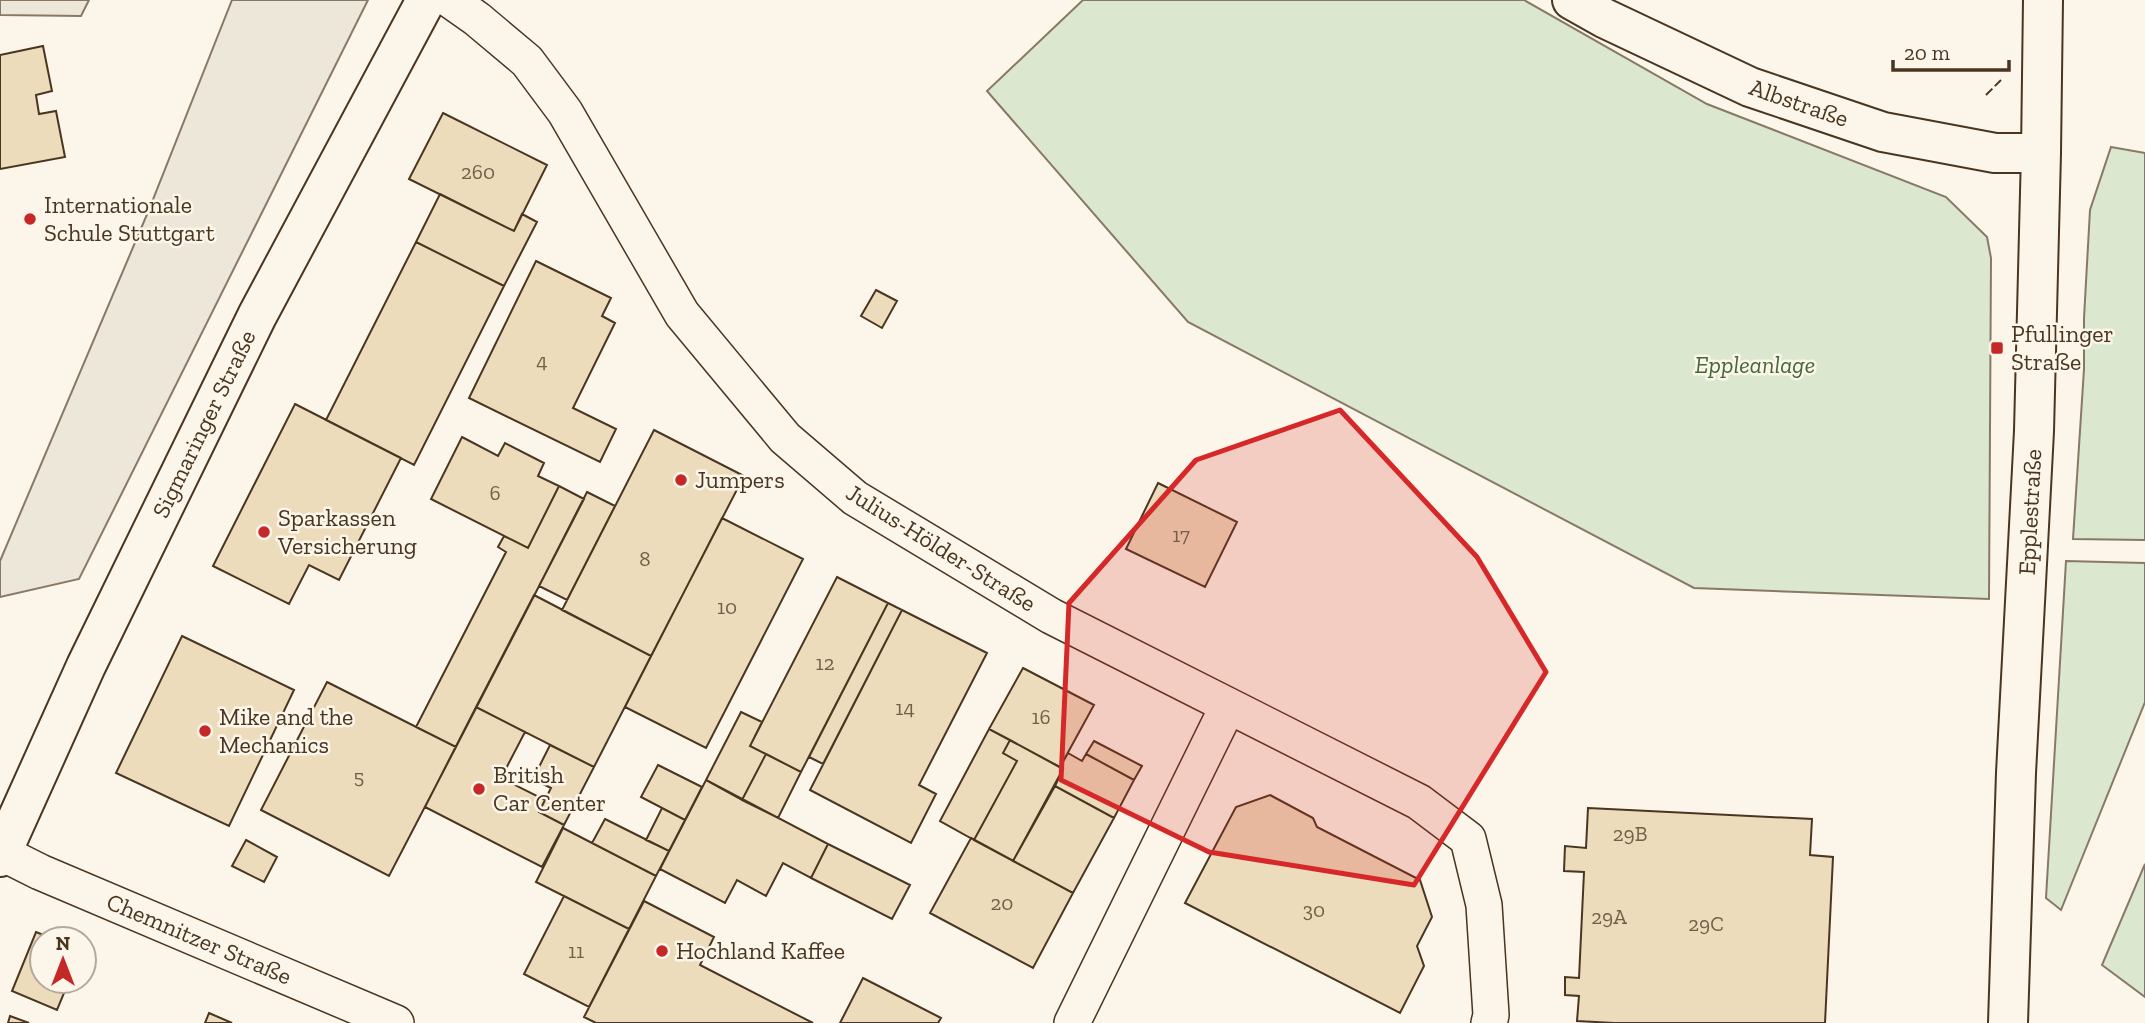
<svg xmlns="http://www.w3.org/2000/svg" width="2145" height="1023" viewBox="0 0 2145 1023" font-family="'Zilla Slab',serif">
	<rect width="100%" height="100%" fill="#fbf6e9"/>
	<!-- green -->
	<path fill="#dce7d0" stroke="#887966" stroke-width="2" d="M 1083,0 L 1524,0 L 1707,104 L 1946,197 L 1987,237 L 1991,258 L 1989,599 L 1694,588 L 1188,322 L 987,91 Z
		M 2111,147 L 2145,153 L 2145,540 L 2073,539 L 2084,369 L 2084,318 L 2090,210 Z
		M 2066,561 L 2145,563 L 2145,702 L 2061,910 L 2046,898 Z
		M 2145,864 L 2145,997 L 2102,965 Z"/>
	<!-- parking -->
	<path fill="#ede7d9" stroke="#887966" stroke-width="2" d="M 0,0 L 89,0 L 81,16 L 0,15 Z
		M 232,0 L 368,0 L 79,579 L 0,597 L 0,561 L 148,212 Z"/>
	<!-- building -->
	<path fill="#ecdcbc" stroke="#4a3520" stroke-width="2" d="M 43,46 L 52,91 L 36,95 L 39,114 L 56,111 L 65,157 L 0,169 L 0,55 Z
		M 443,113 L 547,165 L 514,231 L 409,179 Z
		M 440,194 L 514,231 L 522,214 L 537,222 L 504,286 L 416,242 Z
		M 416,242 L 504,286 L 414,465 L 326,420 Z
		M 536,261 L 611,298 L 602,316 L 615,323 L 573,408 L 616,429 L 600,462 L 469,398 Z
		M 876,290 L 897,301 L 882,328 L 861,316 Z
		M 295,404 L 401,458 L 339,580 L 309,565 L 289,604 L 213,566 Z
		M 654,430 L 744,476 L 651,656 L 562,610 Z
		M 462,437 L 498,456 L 505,443 L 544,463 L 538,476 L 559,486 L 528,548 L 431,499 Z
		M 1158,483 L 1237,522 L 1205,587 L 1126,549 Z
		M 559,486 L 584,499 L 456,747 L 416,727 L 506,552 L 498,547 L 504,536 L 528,548 Z
		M 587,492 L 615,506 L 567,600 L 539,586 Z
		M 722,518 L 803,559 L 706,748 L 625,707 Z
		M 837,577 L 888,603 L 801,772 L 750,746 Z
		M 534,595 L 651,656 L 594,767 L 476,707 Z
		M 888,603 L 902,610 L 823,764 L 809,757 Z
		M 902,610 L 987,653 L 919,785 L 936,794 L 911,843 L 810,790 Z
		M 182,636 L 294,690 L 229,826 L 116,773 Z
		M 1023,668 L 1094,705 L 1060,767 L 989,729 Z
		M 327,682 L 456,747 L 389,876 L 261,810 Z
		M 476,707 L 525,732 L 501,778 L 545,800 L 539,812 L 564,825 L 542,867 L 425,807 Z
		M 741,712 L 762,722 L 750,746 L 766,754 L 742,800 L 706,780 Z
		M 989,729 L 1010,740 L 1003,753 L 1017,761 L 974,840 L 940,821 Z
		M 1010,740 L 1063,769 L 1013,861 L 974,840 L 1017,761 L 1003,753 Z
		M 1094,741 L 1142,766 L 1134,780 L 1086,754 Z
		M 550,745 L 594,767 L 564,825 L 539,812 L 551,788 L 533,779 Z
		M 1068,753 L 1082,761 L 1086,754 L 1134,780 L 1114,818 L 1055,786 L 1063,769 L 1060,767 Z
		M 766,754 L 801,772 L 778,818 L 742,800 Z
		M 658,765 L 702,787 L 685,820 L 641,797 Z
		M 706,780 L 828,844 L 811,878 L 783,863 L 766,896 L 737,880 L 725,903 L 660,869 Z
		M 1055,786 L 1114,818 L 1073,893 L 1013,861 Z
		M 1270,795 L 1313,818 L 1317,827 L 1420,880 L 1432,917 L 1417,946 L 1424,966 L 1400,1013 L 1185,903 L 1236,807 Z
		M 662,808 L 685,820 L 669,851 L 646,840 Z
		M 1588,808 L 1812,819 L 1810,855 L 1833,857 L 1825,1023 L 1614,1023 L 1577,1021 L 1579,996 L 1565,995 L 1565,977 L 1579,978 L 1584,872 L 1564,871 L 1565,846 L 1586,848 Z
		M 605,819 L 669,851 L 656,876 L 592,843 Z
		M 563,828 L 656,876 L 629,929 L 536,882 Z
		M 971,838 L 1073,893 L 1033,968 L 930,913 Z
		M 246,840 L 277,857 L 264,882 L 232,866 Z
		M 828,844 L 910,885 L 892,919 L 811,878 Z
		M 564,896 L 629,929 L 589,1007 L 524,974 Z
		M 644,901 L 714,937 L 700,965 L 813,1023 L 596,1023 L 584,1017 Z
		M 36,932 L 53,939 L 42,939 L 42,981 L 69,981 L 57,1010 L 12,991 Z
		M 863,978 L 941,1018 L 938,1023 L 840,1023 Z
		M 209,1013 L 232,1023 L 205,1023 Z
		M 10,1016 L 29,1023 L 8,1023 Z"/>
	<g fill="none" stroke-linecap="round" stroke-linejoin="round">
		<!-- minor casing -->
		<g stroke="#4a3520" stroke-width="38">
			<path id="minor" d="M 450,0 L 477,19 L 527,61 L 565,112 L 682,314 L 785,438 L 855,498 L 1051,616 L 1419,802 L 1468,839 L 1484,905 L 1491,1015 L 1489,1023
				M 2,853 L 40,872 L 396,1023
				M 1072,1023 L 1228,706"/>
		</g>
		<!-- tertiary casing -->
		<g stroke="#4a3520" stroke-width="42">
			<path id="tertiary" d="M 1572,0 L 1604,18 L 1750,87 L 1883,132 L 1995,153 L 2041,153
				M 0,857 L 86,666 L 257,316 L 426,0
				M 2008,1023 L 2016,773 L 2034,431 L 2041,153 L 2043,0"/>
		</g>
		<!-- minor -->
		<use href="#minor" stroke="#fbf6e9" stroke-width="35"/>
		<!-- tertiary -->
		<use href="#tertiary" stroke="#fbf6e9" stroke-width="38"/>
		<!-- fence -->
		<path stroke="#4a3520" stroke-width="2" stroke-dasharray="9 3.5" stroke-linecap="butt" d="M 1986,95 L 2001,80"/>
	</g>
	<!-- marked area -->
	<path fill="#d62828" fill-opacity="0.2" stroke="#d62828" stroke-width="5" stroke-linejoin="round" d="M 1340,410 L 1477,557 L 1546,672 L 1414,885 L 1209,852 L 1061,780 L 1069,603 L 1196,460 Z"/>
	<!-- markers -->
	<g fill="#c62828" stroke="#fbf6e9" stroke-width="2.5">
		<circle cx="30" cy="219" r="7"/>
		<rect x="1990" y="341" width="14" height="14" rx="3.5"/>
		<circle cx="681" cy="480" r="7"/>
		<circle cx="264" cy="532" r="7"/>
		<circle cx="205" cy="731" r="7"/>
		<circle cx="479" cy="789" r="7"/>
		<circle cx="662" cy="951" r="7"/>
	</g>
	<g text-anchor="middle" stroke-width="5" stroke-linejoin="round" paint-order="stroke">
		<!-- number labels -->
		<g font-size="21" fill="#725f47">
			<text x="478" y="179">260</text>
			<text x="542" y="368">4</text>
			<text x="495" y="500">6</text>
			<text x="1181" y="542">17</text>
			<text x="645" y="566">8</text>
			<text x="727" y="614">10</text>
			<text x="825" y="670">12</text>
			<text x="905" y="715">14</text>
			<text x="1041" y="724">16</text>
			<text x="359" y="784">5</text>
			<text x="1630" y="841">29B</text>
			<text x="1002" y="910">20</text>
			<text x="1314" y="917">30</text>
			<text x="1609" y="924">29A</text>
			<text x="1706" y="931">29C</text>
			<text x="576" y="958">11</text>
		</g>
		<!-- street labels -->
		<g font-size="24" fill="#4a3520" stroke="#fbf6e9">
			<text transform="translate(1799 103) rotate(19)" y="8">Albstraße</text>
			<text transform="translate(204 424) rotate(-64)" y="8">Sigmaringer Straße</text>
			<text transform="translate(2030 512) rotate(-87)" y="8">Epplestraße</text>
			<text transform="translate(941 548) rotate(32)" y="8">Julius-Hölder-Straße</text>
			<text transform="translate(199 939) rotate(23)" y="8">Chemnitzer Straße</text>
		</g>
		<!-- poi labels -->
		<g font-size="24" fill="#4a3520" stroke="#fbf6e9" text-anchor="start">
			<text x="44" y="213">Internationale<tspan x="44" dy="28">Schule Stuttgart</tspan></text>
			<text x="2011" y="342">Pfullinger<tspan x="2011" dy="28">Straße</tspan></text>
			<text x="695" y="488">Jumpers</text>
			<text x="278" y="526">Sparkassen<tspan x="278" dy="28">Versicherung</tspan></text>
			<text x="219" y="725">Mike and the<tspan x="219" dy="28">Mechanics</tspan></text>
			<text x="493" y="783">British<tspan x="493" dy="28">Car Center</tspan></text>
			<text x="676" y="959">Hochland Kaffee</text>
		</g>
		<!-- park labels -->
		<g font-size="24" font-style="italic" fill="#436837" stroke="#fbf6e9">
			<text x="1755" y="373">Eppleanlage</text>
		</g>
	</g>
	<!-- north arrow -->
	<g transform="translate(63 960)"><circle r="33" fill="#fbf6e9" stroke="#b4a999" stroke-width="2"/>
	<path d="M0-5L12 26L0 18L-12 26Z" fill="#c62828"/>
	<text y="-10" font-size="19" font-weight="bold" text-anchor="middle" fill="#4a3520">N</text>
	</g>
	<!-- scale -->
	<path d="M1893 60v10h116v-10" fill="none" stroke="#4a3520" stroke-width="3.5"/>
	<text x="1904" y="60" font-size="21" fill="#4a3520" stroke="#fbf6e9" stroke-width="5" paint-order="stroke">20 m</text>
</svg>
